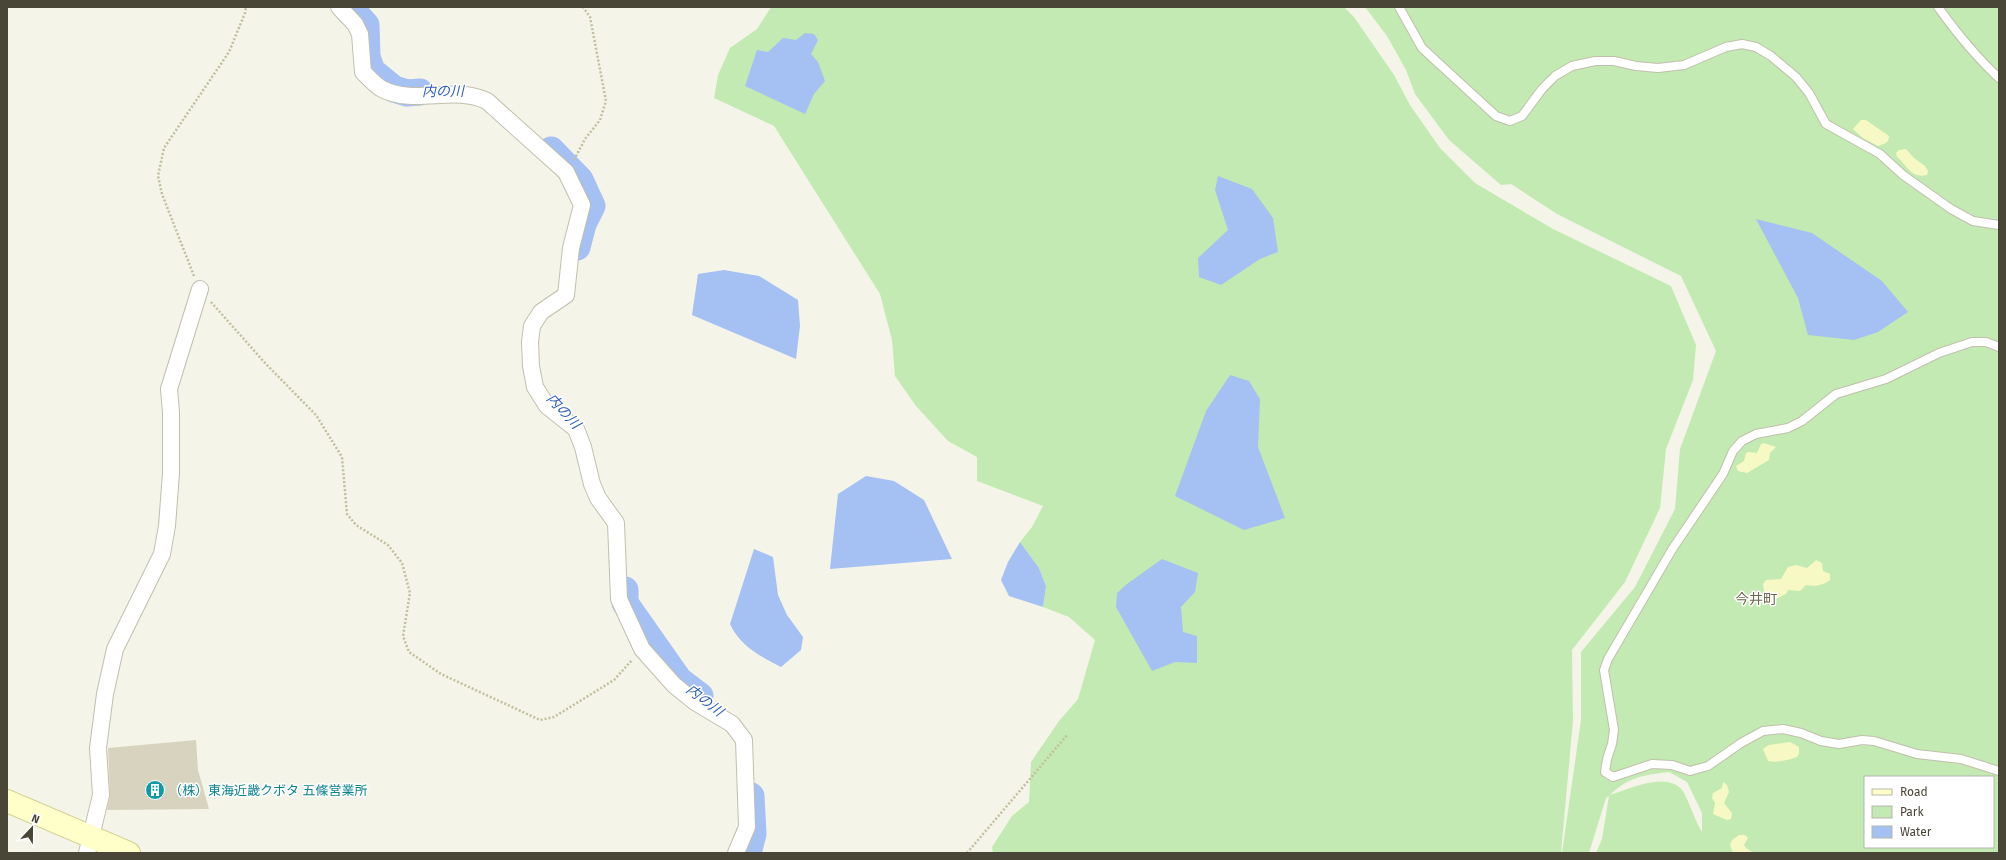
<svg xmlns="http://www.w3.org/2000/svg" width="2006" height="860" viewBox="0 0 2006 860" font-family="'Fira Sans','Noto Sans JP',sans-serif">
	<rect width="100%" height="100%" fill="#f5f4e9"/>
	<!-- green -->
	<path fill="#c3eab2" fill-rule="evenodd" d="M 771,7 L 1344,7 L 1354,17 L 1394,75 L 1410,105 L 1440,148 L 1475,183 L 1553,229 L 1671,286 L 1696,345 L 1693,380 L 1666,449 L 1660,508 L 1625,582 L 1572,650 L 1573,721 L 1561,853 L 993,853 L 992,847 L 1012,816 L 1029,802 L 1031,762 L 1059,721 L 1078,699 L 1095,640 L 1069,617 L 1043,607 L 1046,586 L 1039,568 L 1020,542 L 1032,527 L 1043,506 L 977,481 L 977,457 L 948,441 L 916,406 L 895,376 L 892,340 L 880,294 L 774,126 L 714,98 L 718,75 L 730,48 L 757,29 Z
		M 1365,7 L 1999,7 L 1999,853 L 1596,853 L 1602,839 L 1609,796 L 1606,798 L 1589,853 L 1562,853 L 1581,720 L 1581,652 L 1635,587 L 1675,509 L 1680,449 L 1716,351 L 1681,276 L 1557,214 L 1511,184 L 1501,185 L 1449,140 L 1415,94 L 1406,70 L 1387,36 ZM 1669,772 L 1687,782 L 1702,813 L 1702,832 C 1695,821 1691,806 1684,793 C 1670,769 1630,789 1610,795 C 1628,777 1644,775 1669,772 ZM 1865,777 L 1993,777 L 1993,847 L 1865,847 Z"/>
	<!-- sand -->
	<path fill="#f7f9c5" d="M 1861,120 L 1866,120 L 1889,136 C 1889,143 1884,144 1878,146 L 1863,138 L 1853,129 Z
		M 1906,149 L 1914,158 L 1925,166 L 1928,171 L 1927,175 C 1911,179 1907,165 1897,157 L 1896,153 L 1899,150 Z
		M 1764,443 L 1776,447 L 1770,453 L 1769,460 L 1747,473 L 1738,471 L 1736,466 L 1744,461 L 1746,453 L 1749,452 L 1757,453 L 1761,444 Z
		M 1816,560 L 1822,563 L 1823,571 L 1830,574 L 1830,580 C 1824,585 1814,587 1806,585 L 1800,591 L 1788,590 L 1786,594 C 1778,597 1773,603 1765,598 L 1763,584 L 1766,580 L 1781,579 L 1788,567 L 1796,565 L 1807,568 Z
		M 1790,742 L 1799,747 L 1799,753 L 1797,757 C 1788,760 1778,763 1768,761 L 1763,749 L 1769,745 Z
		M 1723,782 L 1727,785 L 1729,792 L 1724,803 L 1732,813 L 1731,819 L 1727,820 L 1713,814 L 1715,803 L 1712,798 L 1713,793 L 1722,788 Z
		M 1739,835 L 1745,835 L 1748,838 L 1744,845 L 1746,848 L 1754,853 L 1733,853 L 1730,845 L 1732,840 Z"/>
	<!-- water -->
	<path fill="#a5c0f2" d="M 805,33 L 814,34 L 818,40 L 811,54 L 818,62 L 825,81 L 814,94 L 805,114 L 745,86 L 757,50 L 768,52 L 783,38 L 796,40 Z
		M 1218,176 L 1252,189 L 1273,218 L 1278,252 L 1260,259 L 1221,285 L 1199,277 L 1198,258 L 1228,230 L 1215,190 Z
		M 1756,219 L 1812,233 L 1882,281 L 1908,312 L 1878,332 L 1854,340 L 1808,335 L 1798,298 Z
		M 724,270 L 759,276 L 798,300 L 800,326 L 796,359 L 692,315 L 698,274 Z
		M 1230,375 L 1249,381 L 1260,399 L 1258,447 L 1285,518 L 1244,530 L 1175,496 L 1206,411 Z
		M 866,476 L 894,481 L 924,500 L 952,559 L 830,569 L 838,494 Z
		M 1020,542 L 1039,568 L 1046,586 L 1043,607 L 1009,596 L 1001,580 L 1008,562 Z
		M 754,549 L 773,557 L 778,595 L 787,615 L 803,637 L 801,650 L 781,667 C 760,656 740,646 730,624 Z
		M 1162,559 L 1198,573 L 1195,592 L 1181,607 L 1183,632 L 1197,636 L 1197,663 L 1175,662 L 1152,671 L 1116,607 L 1117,593 L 1127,584 Z"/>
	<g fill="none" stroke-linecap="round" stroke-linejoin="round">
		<!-- river -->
		<path stroke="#a5c0f2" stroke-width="27" d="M 346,7 L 357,15 L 366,25 L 367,57 L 372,71 L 394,89 L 407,93 L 420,92
			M 551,150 L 580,180 L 592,206 L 583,224 L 577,247
			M 625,590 L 625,603 L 679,680 L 700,696
			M 748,853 L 753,834 L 751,796"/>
	</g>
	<!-- building -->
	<path fill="#d7d3be" d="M 196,740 L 198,770 L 209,809 L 107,810 L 110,795 L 108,748 Z"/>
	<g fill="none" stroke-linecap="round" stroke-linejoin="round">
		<!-- lane casing -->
		<g stroke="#c1bfac" stroke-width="10">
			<path id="lane" d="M 1399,7 L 1422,48 L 1496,116 L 1510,121 L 1522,116 L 1542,89 L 1555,76 L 1572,66 L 1595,61 L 1614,61 L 1636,66 L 1658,68 L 1684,65 L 1726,47 L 1742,44 L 1756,47 L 1771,56 L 1796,77 L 1809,93 L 1826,124 L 1880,154 L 1903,175 L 1951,209 L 1973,221 L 1999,225
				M 1938,7 C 1956,32 1976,57 1999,78
				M 1999,347 L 1986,342 L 1972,342 L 1939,353 L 1886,379 L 1836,394 L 1802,421 L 1788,428 L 1756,434 L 1742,441 L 1733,451 L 1723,474 L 1673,548 L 1608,659 L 1604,670 L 1614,730 L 1612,744 L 1607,759 L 1605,772 L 1613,777 L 1652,764 L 1672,765 L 1690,771 L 1708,766 L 1741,743 L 1763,731 L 1783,729 L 1801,733 L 1821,741 L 1839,744 L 1862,740 L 1874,741 L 1917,754 L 1961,759 L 1999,771"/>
		</g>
		<!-- street casing -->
		<g stroke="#c1bfac" stroke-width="18">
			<path id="street" d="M 339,7 L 355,24 L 360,34 L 363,72 C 369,78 375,85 382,89 C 416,106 453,85 487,101 L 566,172 L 582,205 L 571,248 L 566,295 L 541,312 L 532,326 L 530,342 L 531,366 L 535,387 L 547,406 L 576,429 L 583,447 L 592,484 L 598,498 L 616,523 L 619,599 L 642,649 L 674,685 L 695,702 L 732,724 L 744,740 L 747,827 L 736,853
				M 87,853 L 101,795 L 98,748 L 105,694 L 115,649 L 162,554 L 167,526 L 171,473 L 171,412 L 169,389 L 200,289"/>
		</g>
		<!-- secondary casing -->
		<g stroke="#d3d296" stroke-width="24">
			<path id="secondary" d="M 7,801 L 129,853"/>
		</g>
		<!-- path -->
		<path stroke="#c3bf9c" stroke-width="2.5" stroke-dasharray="2 2" stroke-linecap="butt" d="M 574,160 L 585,139 L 600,120 L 606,101 L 590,17 L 583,7
			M 194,276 L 162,194 L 158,176 L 164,148 L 229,52 L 245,13 L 246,7
			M 211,302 L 265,363 L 316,415 L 342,457 L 347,514 L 356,525 L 388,545 L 402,563 L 410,593 L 403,636 L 409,652 L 441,674 L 540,720 L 554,717 L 614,680 L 632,660
			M 967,853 L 1068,734"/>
		<!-- lane -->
		<use href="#lane" stroke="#fff" stroke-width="8"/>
		<!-- street -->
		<use href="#street" stroke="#fff" stroke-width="16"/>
		<!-- secondary -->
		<use href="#secondary" stroke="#ffffc9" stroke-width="22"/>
	</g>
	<!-- icons -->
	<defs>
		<g id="building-disc" transform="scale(1)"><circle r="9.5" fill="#0f9aa8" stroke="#fff"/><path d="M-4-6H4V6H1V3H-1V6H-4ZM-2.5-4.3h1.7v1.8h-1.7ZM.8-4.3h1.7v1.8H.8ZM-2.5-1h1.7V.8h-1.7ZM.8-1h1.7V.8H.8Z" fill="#fff"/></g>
	</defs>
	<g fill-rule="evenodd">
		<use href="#building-disc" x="155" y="790"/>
	</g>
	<g text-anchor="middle" stroke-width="3" stroke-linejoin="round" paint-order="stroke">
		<!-- culture labels -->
		<g font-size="13" fill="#0d838f" stroke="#fff" text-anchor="start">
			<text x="169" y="795">（株）東海近畿クボタ 五條営業所</text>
		</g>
		<!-- water labels -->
		<g font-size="14" font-style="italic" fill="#2d5cb8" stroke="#fff">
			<text transform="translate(443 91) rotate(-1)" y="5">内の川</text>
			<text transform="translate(564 411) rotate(47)" y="5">内の川</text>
			<text transform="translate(705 700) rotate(38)" y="5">内の川</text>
		</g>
		<!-- neighbourhood labels -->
		<g font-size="14" fill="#6c674e" stroke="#fff">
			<text x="1756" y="604">今井町</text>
		</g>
	</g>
	<!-- border -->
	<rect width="2006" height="860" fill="none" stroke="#494637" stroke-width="16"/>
	<!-- legend -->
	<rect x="1864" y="776" width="130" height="72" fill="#ffffff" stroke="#b6b5af"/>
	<rect x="1872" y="789" width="20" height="6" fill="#ffffc9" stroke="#b6b5af"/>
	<text x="1900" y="796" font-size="12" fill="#494637">Road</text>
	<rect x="1872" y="806" width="20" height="12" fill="#c3eab2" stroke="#b6b5af"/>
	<text x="1900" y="816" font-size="12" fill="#494637">Park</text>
	<rect x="1872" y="826" width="20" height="12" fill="#a5c0f2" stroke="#b6b5af"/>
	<text x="1900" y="836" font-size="12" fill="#494637">Water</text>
	<!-- north arrow -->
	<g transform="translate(32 828) rotate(22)" stroke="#ffffff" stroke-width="3" paint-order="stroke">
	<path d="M0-3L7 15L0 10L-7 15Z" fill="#494637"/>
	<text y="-6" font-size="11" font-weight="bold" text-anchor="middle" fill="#494637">N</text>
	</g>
</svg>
